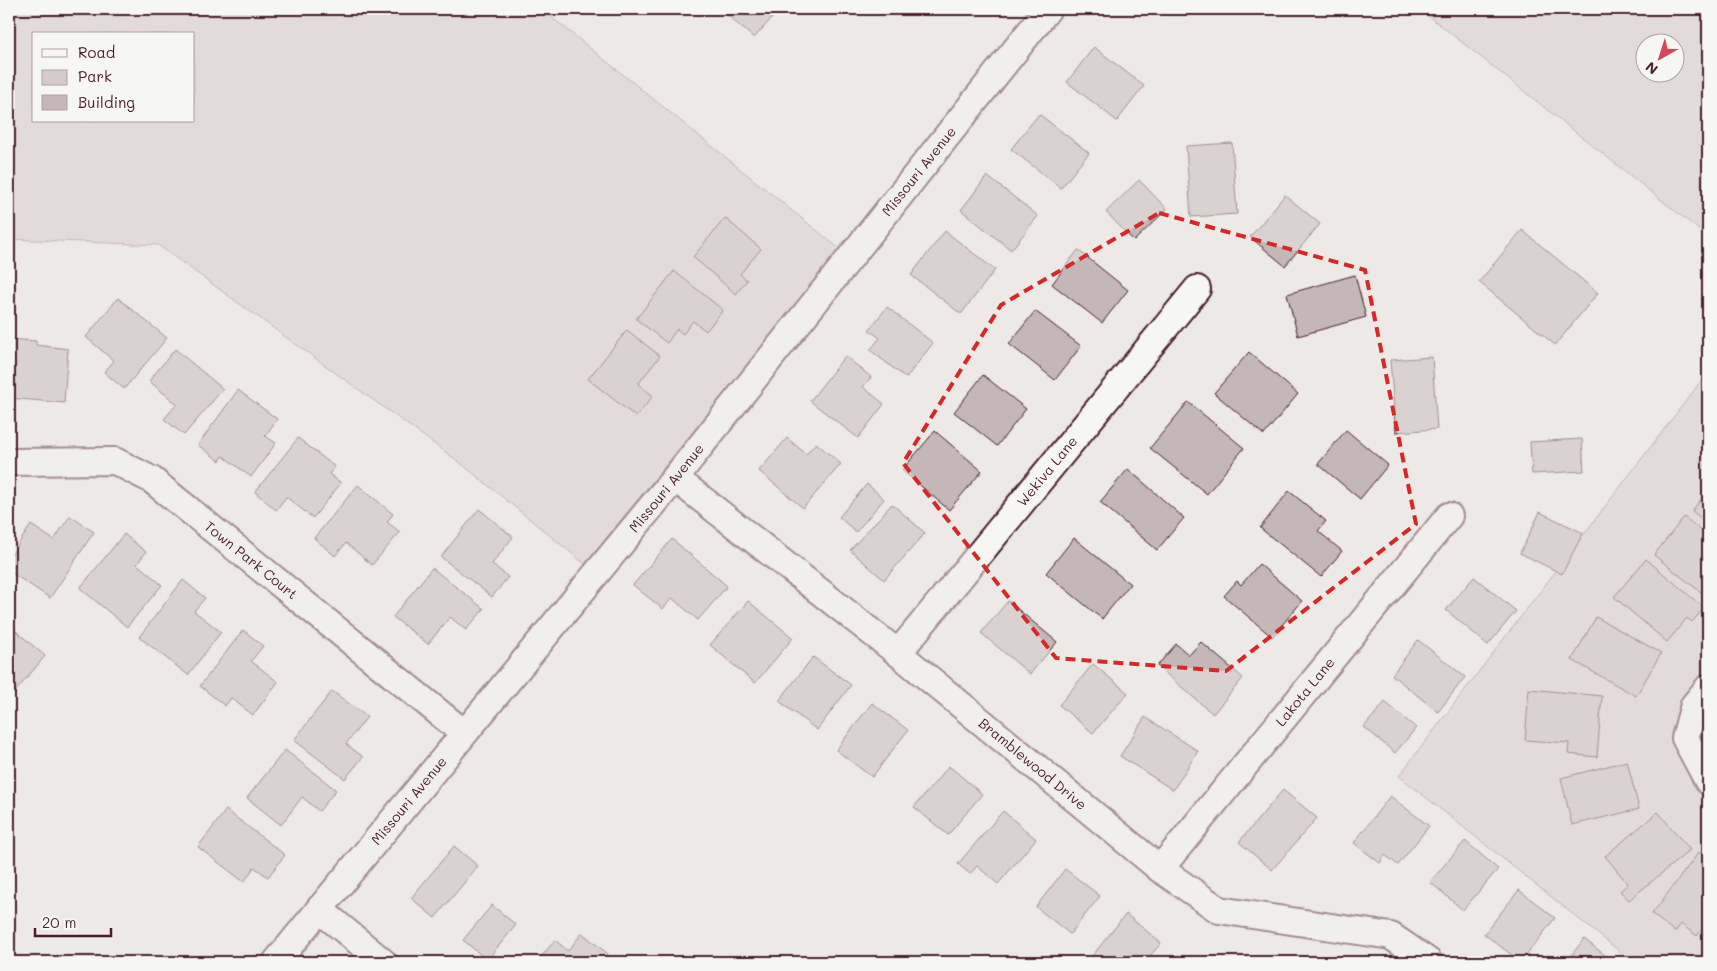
<svg xmlns="http://www.w3.org/2000/svg" width="1717" height="971" viewBox="0 0 1717 971" font-family="Mali,sans-serif">
	<rect width="100%" height="100%" fill="#ece9e6"/>
	<filter id="ink" filterUnits="userSpaceOnUse"><feTurbulence type="fractalNoise" baseFrequency=".02" numOctaves="2"/><feDisplacementMap in="SourceGraphic" scale="10" xChannelSelector="R" yChannelSelector="G"/><feConvolveMatrix kernelMatrix="1 2 1 2 8 2 1 2 1" color-interpolation-filters="sRGB"/></filter>
	<g filter="url(#ink)">
		<!-- green -->
		<path fill="#d4cbca" stroke="#8f757a" fill-rule="evenodd" d="M 9,9 L 547,9 L 545,12 L 841,250 L 585,564 L 458,461 L 158,245 L 9,239 ZM 34,34 L 194,34 L 194,121 L 34,121 Z
			M 1420,9 L 1708,9 L 1708,237 ZM 1674,42 L 1674,72 L 1644,72 L 1644,42 Z
			M 1708,372 L 1708,962 L 1633,962 L 1399,776 Z"/>
		<!-- building -->
		<path fill="#c4b7b7" stroke="#4a1f2b" d="M 720,9 L 780,9 L 754,38 Z
			M 1094,47 L 1144,86 L 1117,121 L 1067,82 Z
			M 1039,114 L 1089,153 L 1061,188 L 1011,149 Z
			M 1232,143 L 1237,214 L 1191,217 L 1186,146 Z
			M 987,176 L 1038,216 L 1011,250 L 961,210 Z
			M 1139,180 L 1167,209 L 1134,241 L 1106,212 Z
			M 1285,195 L 1320,224 L 1285,266 L 1250,237 Z
			M 725,218 L 761,249 L 740,274 L 747,280 L 736,294 L 693,257 Z
			M 1522,230 L 1598,293 L 1555,345 L 1479,282 Z
			M 945,231 L 995,270 L 961,314 L 911,275 Z
			M 1078,250 L 1128,290 L 1102,323 L 1052,284 Z
			M 674,271 L 723,310 L 706,331 L 693,321 L 683,334 L 677,329 L 667,343 L 636,319 Z
			M 1355,275 L 1366,317 L 1298,336 L 1287,294 Z
			M 118,298 L 167,338 L 124,389 L 104,372 L 114,361 L 86,337 Z
			M 887,307 L 933,343 L 906,378 L 870,350 L 880,338 L 869,330 Z
			M 1035,311 L 1081,346 L 1055,380 L 1009,344 Z
			M 627,330 L 660,356 L 638,384 L 653,396 L 636,417 L 588,379 Z
			M 9,339 L 36,341 L 36,345 L 68,349 L 64,403 L 9,398 Z
			M 175,349 L 223,389 L 184,435 L 164,419 L 177,404 L 149,381 Z
			M 1249,352 L 1298,394 L 1264,435 L 1214,393 Z
			M 845,356 L 871,377 L 863,387 L 884,404 L 858,438 L 810,401 Z
			M 1432,357 L 1437,429 L 1396,432 L 1390,360 Z
			M 983,375 L 1026,409 L 997,446 L 954,412 Z
			M 238,390 L 277,419 L 265,436 L 276,443 L 251,477 L 223,456 L 220,461 L 198,445 Z
			M 1188,402 L 1244,448 L 1207,494 L 1150,448 Z
			M 1346,430 L 1388,465 L 1360,499 L 1318,464 Z
			M 935,431 L 982,471 L 949,510 L 902,470 Z
			M 298,438 L 335,467 L 329,474 L 341,483 L 313,518 L 286,497 L 276,510 L 255,492 Z
			M 787,438 L 806,454 L 816,443 L 841,464 L 803,508 L 759,471 Z
			M 1582,439 L 1584,471 L 1532,474 L 1530,442 Z
			M 1128,469 L 1184,518 L 1157,550 L 1100,502 Z
			M 867,484 L 884,499 L 856,532 L 839,517 Z
			M 358,485 L 393,514 L 387,522 L 400,532 L 372,565 L 346,543 L 335,556 L 314,538 Z
			M 1708,490 L 1708,524 L 1692,511 Z
			M 1289,491 L 1326,521 L 1318,531 L 1342,551 L 1321,577 L 1260,528 Z
			M 892,504 L 925,533 L 884,580 L 850,550 Z
			M 479,509 L 513,537 L 492,564 L 508,577 L 492,597 L 441,557 Z
			M 1540,512 L 1583,533 L 1562,574 L 1520,553 Z
			M 70,516 L 94,532 L 50,598 L 9,571 L 9,558 L 31,525 L 54,540 Z
			M 1684,517 L 1708,536 L 1708,598 L 1654,555 Z
			M 124,534 L 146,552 L 137,564 L 162,585 L 127,627 L 80,588 Z
			M 1074,538 L 1130,584 L 1102,619 L 1046,573 Z
			M 672,539 L 727,586 L 698,620 L 672,598 L 663,609 L 633,585 Z
			M 1646,559 L 1704,608 L 1692,622 L 1687,618 L 1667,642 L 1614,597 Z
			M 1259,564 L 1302,601 L 1272,637 L 1224,596 L 1237,581 L 1241,585 Z
			M 432,568 L 484,609 L 466,630 L 450,617 L 428,644 L 393,617 Z
			M 1474,577 L 1516,611 L 1488,645 L 1446,610 Z
			M 183,580 L 205,598 L 194,611 L 221,632 L 188,675 L 139,637 Z
			M 748,601 L 793,638 L 755,683 L 710,645 Z
			M 1008,601 L 1057,642 L 1030,674 L 981,633 Z
			M 1596,617 L 1661,653 L 1636,696 L 1572,660 Z
			M 9,625 L 45,656 L 15,692 L 9,687 Z
			M 243,630 L 263,646 L 251,661 L 278,682 L 253,715 L 231,698 L 225,706 L 200,686 Z
			M 1418,640 L 1465,677 L 1438,712 L 1392,675 Z
			M 1201,642 L 1243,678 L 1213,714 L 1157,666 L 1176,644 L 1189,655 Z
			M 813,657 L 851,685 L 817,730 L 779,701 Z
			M 1093,664 L 1128,693 L 1093,733 L 1059,705 Z
			M 1529,689 L 1602,696 L 1597,757 L 1568,754 L 1569,743 L 1525,740 Z
			M 332,691 L 367,717 L 346,744 L 363,757 L 345,779 L 294,740 Z
			M 1385,702 L 1416,728 L 1395,753 L 1364,727 Z
			M 872,703 L 908,730 L 872,777 L 836,750 Z
			M 1145,717 L 1198,751 L 1173,790 L 1120,756 Z
			M 285,750 L 336,790 L 319,811 L 302,797 L 281,825 L 247,798 Z
			M 1627,761 L 1639,809 L 1572,825 L 1561,778 Z
			M 949,766 L 982,794 L 948,835 L 914,807 Z
			M 1283,790 L 1317,818 L 1272,870 L 1239,842 Z
			M 1390,796 L 1429,826 L 1398,865 L 1385,855 L 1380,863 L 1354,843 Z
			M 226,810 L 285,855 L 268,877 L 254,867 L 244,882 L 198,847 Z
			M 1003,811 L 1036,839 L 998,884 L 977,866 L 970,874 L 958,864 Z
			M 1658,812 L 1690,850 L 1629,900 L 1620,891 L 1628,884 L 1605,856 Z
			M 1465,841 L 1498,869 L 1463,910 L 1430,882 Z
			M 454,846 L 478,866 L 435,918 L 411,898 Z
			M 1699,852 L 1708,859 L 1708,921 L 1697,936 L 1681,924 L 1675,932 L 1652,914 Z
			M 1065,869 L 1100,896 L 1070,934 L 1036,907 Z
			M 1519,890 L 1555,918 L 1521,962 L 1484,934 Z
			M 492,905 L 516,925 L 487,960 L 463,940 Z
			M 1126,914 L 1161,943 L 1145,962 L 1090,962 L 1088,961 Z
			M 582,933 L 608,954 L 601,962 L 537,962 L 555,940 L 568,951 Z
			M 1584,939 L 1614,962 L 1566,962 Z"/>
		<g fill="none" stroke-linecap="round" stroke-linejoin="round">
			<!-- street casing -->
			<g stroke="#4a1f2b" stroke-width="30">
				<g id="street">
					<path id="s1" d="M 9,462 L 115,461 L 152,480 L 464,733"/>
					<path id="s2" d="M 675,478 L 898,653 L 1160,869 L 1219,910 L 1391,936 L 1429,962"/>
					<path id="s3" d="M 898,653 L 1197,289"/>
					<path d="M 1708,688 L 1694,705 L 1685,738 L 1708,781"/>
					<path id="s4" d="M 1160,869 L 1449,516"/>
					<path d="M 319,909 L 383,962"/>
					<path id="s5" d="M 276,962 L 675,478 L 1048,9"/>
				</g>
			</g>
			<!-- street -->
			<use href="#street" stroke="#f6f6f2" stroke-width="26"/>
		</g>
	</g>
	<!-- marked area -->
	<path d="M0 0H1717V971H0ZM 1159,213 L 1365,270 L 1416,524 L 1226,671 L 1056,658 L 903,463 L 1001,305 Z" fill="#ece9e6" fill-opacity=".55" fill-rule="evenodd"/>
	<path fill="none" stroke="#d62828" stroke-width="4" stroke-dasharray="10 6" stroke-linejoin="round" d="M 1159,213 L 1365,270 L 1416,524 L 1226,671 L 1056,658 L 903,463 L 1001,305 Z"/>
	<g text-anchor="middle" stroke-width="4" stroke-linejoin="round" paint-order="stroke">
		<!-- street labels -->
		<g font-size="14" fill="#4a1f2b" stroke="#f6f6f2">
			<text dy="5" stroke="none"><textPath href="#s5" startOffset="1019">Missouri Avenue</textPath></text>
			<text dy="5" stroke="none"><textPath href="#s3" startOffset="235">Wekiva Lane</textPath></text>
			<text dy="5" stroke="none"><textPath href="#s5" startOffset="614">Missouri Avenue</textPath></text>
			<text dy="5" stroke="none"><textPath href="#s1" startOffset="275">Town Park Court</textPath></text>
			<text dy="5" stroke="none"><textPath href="#s4" startOffset="229">Lakota Lane</textPath></text>
			<text dy="5" stroke="none"><textPath href="#s2" startOffset="458">Bramblewood Drive</textPath></text>
			<text dy="5" stroke="none"><textPath href="#s5" startOffset="209">Missouri Avenue</textPath></text>
		</g>
	</g>
	<!-- margin -->
	<rect width="1717" height="971" fill="none" stroke="#f6f6f2" stroke-width="30"/>
	<rect x="15" y="15" width="1687" height="941" fill="none" stroke="#4a1f2b" stroke-width="2" filter="url(#ink)"/>
	<!-- legend -->
	<rect x="32" y="32" width="162" height="90" fill="#f6f6f2" stroke="#b1a0a2"/>
	<rect x="42" y="49" width="25" height="8" fill="#f6f6f2" stroke="#b1a0a2"/>
	<text x="78" y="58" font-size="15" fill="#4a1f2b">Road</text>
	<rect x="42" y="70" width="25" height="15" fill="#d4cbca" stroke="#b1a0a2"/>
	<text x="78" y="82" font-size="15" fill="#4a1f2b">Park</text>
	<rect x="42" y="95" width="25" height="15" fill="#c4b7b7" stroke="#b1a0a2"/>
	<text x="78" y="108" font-size="15" fill="#4a1f2b">Building</text>
	<!-- north arrow -->
	<g transform="translate(1660 58) rotate(219)"><circle r="24" fill="#f6f6f2" stroke="#b1a0a2"/>
	<path d="M0-4L9 19L0 12L-9 19Z" fill="#d1495b"/>
	<text y="-8" font-size="14" font-weight="bold" text-anchor="middle" fill="#4a1f2b">N</text>
	</g>
	<!-- scale -->
	<path d="M35 928v8h76v-8" fill="none" stroke="#4a1f2b" stroke-width="2.5"/>
	<text x="42" y="928" font-size="15" fill="#4a1f2b" stroke="#f6f6f2" stroke-width="4" paint-order="stroke">20 m</text>
</svg>
